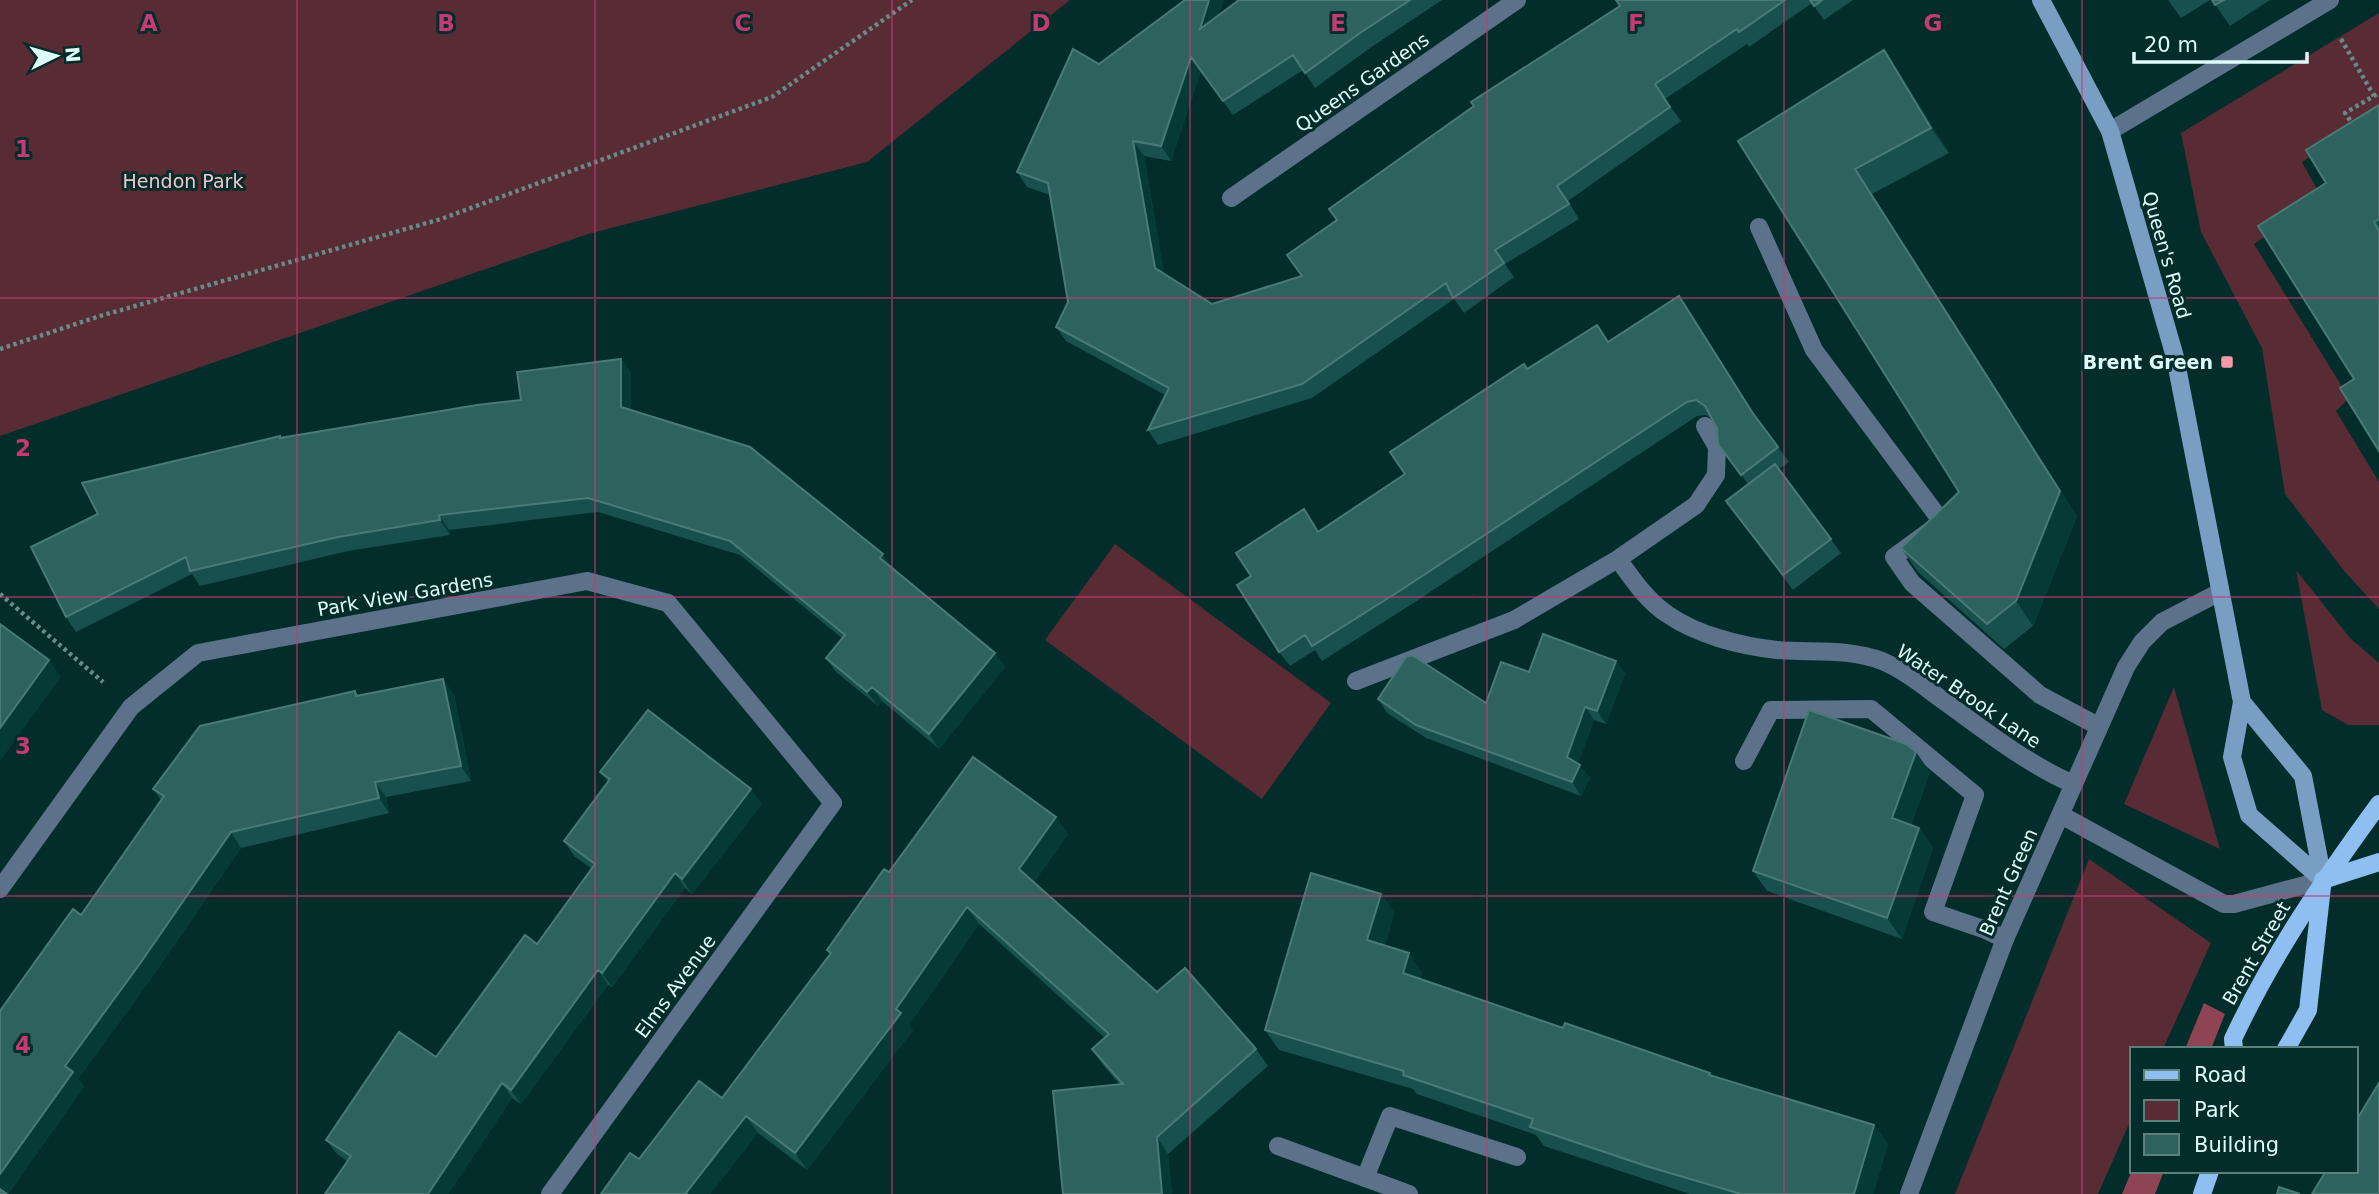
<svg xmlns="http://www.w3.org/2000/svg" width="2379" height="1194" viewBox="0 0 2379 1194" font-family="'DejaVu Sans',sans-serif">
	<rect width="100%" height="100%" fill="#022d2a"/>
	<!-- green -->
	<path fill="#592b35" d="M 0,0 L 1070,0 L 867,162 L 588,234 L 0,436 Z
		M 2379,13 L 2379,112 L 2302,162 L 2322,198 L 2254,244 L 2349,398 L 2336,411 L 2379,482 L 2379,609 L 2345,572 L 2285,494 L 2262,348 L 2201,232 L 2181,133 Z
		M 1115,544 L 1331,703 L 1262,799 L 1045,640 Z
		M 2296,570 L 2350,638 L 2379,663 L 2379,725 L 2348,725 L 2322,710 Z
		M 2174,687 L 2220,849 L 2124,804 Z
		M 2089,859 L 2211,943 L 2163,1049 L 2132,1049 L 2132,1117 L 2098,1194 L 1955,1194 Z"/>
	<!-- forest -->
	<path fill="#8f4454" d="M 2204,1003 L 2225,1014 L 2211,1049 L 2185,1049 Z
		M 2132,1170 L 2164,1171 L 2155,1194 L 2122,1194 Z"/>
	<g fill="none" stroke-linecap="round" stroke-linejoin="round">
		<!-- path -->
		<path stroke="#678b88" stroke-width="4.5" stroke-dasharray="3.5 3.5" stroke-linecap="butt" d="M 2341,39 L 2374,96
			M 2354,126 L 2345,113 L 2379,93
			M 0,349 L 100,316 L 441,219 L 772,97 L 912,0
			M 0,594 L 103,682"/>
		<!-- service -->
		<path stroke="#5b728a" stroke-width="18" d="M 1759,227 L 1814,350 L 1942,522 L 1894,557 L 1912,583 L 2040,695 L 2098,726
			M 1696,505 L 1716,475 L 1717,447 L 1705,426
			M 1356,681 L 1514,620
			M 1744,761 L 1771,710 L 1871,709 L 1975,795 L 1933,912 L 1986,930 L 2005,939
			M 1365,1178 L 1390,1116 L 1517,1157"/>
		<!-- minor -->
		<path stroke="#5b728a" stroke-width="18" d="M 2110,131 L 2330,0
			M 1231,198 L 1517,0
			M 1618,559 C 1632,578 1646,600 1667,614 C 1697,635 1740,646 1777,650 C 1812,653 1848,648 1882,661 C 1906,671 1927,689 1948,704 C 1989,734 2028,764 2073,784
			M 1514,620 L 1618,559 L 1696,505
			M 2061,815 L 2224,904 L 2234,904 L 2323,880
			M 0,889 L 131,707 L 198,653 L 587,581 L 668,603 L 833,803 L 550,1194
			M 1278,1146 L 1409,1194
			M 1909,1194 L 2005,939 L 2126,667 L 2142,642 L 2162,622 L 2220,592"/>
		<!-- secondary -->
		<path stroke="#789ec3" stroke-width="18" d="M 2041,0 L 2110,131 L 2175,357 L 2242,702 L 2232,757 L 2249,815 L 2323,880
			M 2242,702 L 2303,776 L 2323,880"/>
		<!-- primary -->
		<path stroke="#8ebff0" stroke-width="18" d="M 2323,880 L 2379,862
			M 2234,1049 L 2233,1039 C 2272,955 2324,879 2379,804
			M 2286,1049 L 2308,1010 L 2322,887
			M 2202,1194 L 2210,1171"/>
	</g>
	<!-- wall -->
	<path fill="#17504c" d="M 1239,0 L 1442,0 L 1370,48 L 1315,88 L 1303,70 L 1233,115 L 1201,71 L 1171,161 L 1144,156 L 1164,274 L 1212,304 L 1302,276 L 1337,220 L 1620,6 L 1616,0 L 1853,0 L 1824,20 L 1812,3 L 1749,47 L 1747,44 L 1665,99 L 1681,121 L 1568,201 L 1579,219 L 1505,264 L 1514,277 L 1464,313 L 1454,299 L 1312,398 L 1158,445 L 1148,430 L 1165,395 L 1066,341 L 1056,327 L 1068,302 L 1050,195 L 1027,187 L 1017,172 L 1099,64 L 1220,14 Z
		M 2168,0 L 2210,0 L 2181,18 Z
		M 2212,0 L 2270,0 L 2230,26 Z
		M 1901,75 L 1949,153 L 1872,194 L 2077,516 L 2033,626 L 2004,649 L 1918,572 L 1901,548 L 1959,492 L 1738,141 Z
		M 2379,105 L 2379,451 L 2354,379 L 2326,183 Z
		M 1679,296 L 1759,421 L 1789,462 L 1779,469 L 1841,553 L 1793,590 L 1726,501 L 1748,484 L 1718,444 L 1717,428 L 1712,419 L 1706,415 L 1697,416 L 1412,604 L 1322,661 L 1315,650 L 1290,666 L 1279,652 L 1319,531 L 1405,474 L 1527,369 L 1608,341 Z
		M 621,359 L 631,373 L 631,410 L 893,568 L 995,653 L 1005,667 L 939,749 L 882,701 L 878,706 L 836,672 L 826,658 L 842,638 L 740,555 L 598,512 L 449,530 L 450,535 L 348,551 L 200,586 L 192,574 L 76,632 L 66,617 L 280,436 L 281,437 L 521,400 Z
		M 1616,661 L 1625,674 L 1606,724 L 1594,720 L 1578,764 L 1590,778 L 1581,796 L 1426,738 L 1387,713 L 1378,699 L 1486,703 L 1529,672 Z
		M 355,691 L 358,695 L 454,694 L 471,781 L 386,797 L 389,813 L 241,848 L 150,980 L 78,1079 L 84,1087 L 8,1194 L 81,915 L 161,800 L 153,789 Z
		M 600,772 L 762,804 L 692,894 L 685,888 L 612,987 L 608,985 L 521,1104 L 512,1098 L 448,1194 L 325,1194 L 347,1161 L 337,1154 L 326,1140 L 436,1057 L 537,944 L 592,869 L 574,856 L 564,841 L 608,782 Z
		M 1930,772 L 1911,825 L 1919,828 L 1933,848 L 1902,939 L 1767,891 L 1753,871 Z
		M 1068,834 L 1034,882 L 1157,992 L 1256,1049 L 1268,1066 L 1168,1154 L 1172,1194 L 1120,1085 L 1104,1066 L 1092,1049 L 1105,1038 L 979,924 L 909,1025 L 913,1030 L 807,1170 L 758,1133 L 710,1194 L 601,1194 L 639,1159 L 722,1098 L 830,955 L 827,950 L 889,872 Z
		M 1381,894 L 1394,913 L 1385,946 L 1422,972 L 1420,979 L 1563,1028 L 1710,1073 L 1712,1076 L 1874,1125 L 1888,1144 L 1873,1194 L 1690,1194 L 1544,1146 L 1536,1135 L 1417,1094 L 1413,1089 L 1279,1050 L 1265,1030 Z"/>
	<!-- shaded-wall -->
	<path fill="#063a37" d="M 1209,0 L 1224,0 L 1210,44 L 1200,29 Z
		M 1884,50 L 1901,75 L 1949,153 L 1931,128 Z
		M 1191,57 L 1201,71 L 1171,161 L 1161,146 Z
		M 1133,141 L 1144,156 L 1166,283 L 1155,268 Z
		M 1855,169 L 1872,194 L 2077,516 L 2033,626 L 2016,601 Z
		M 1679,296 L 1689,310 L 1762,426 L 1752,412 Z
		M 621,359 L 631,373 L 631,421 L 621,407 Z
		M 439,515 L 449,530 L 450,535 L 440,520 Z
		M 883,554 L 893,568 L 880,558 Z
		M 995,653 L 1005,667 L 939,749 L 929,734 Z
		M 49,660 L 61,677 L 0,761 L 0,728 Z
		M 1616,661 L 1625,674 L 1606,724 L 1597,711 Z
		M 443,679 L 454,694 L 471,781 L 461,766 Z
		M 872,687 L 882,701 L 878,706 L 867,692 Z
		M 1585,707 L 1594,720 L 1576,770 L 1567,757 Z
		M 1916,752 L 1930,772 L 1906,838 L 1892,818 Z
		M 1580,765 L 1590,778 L 1581,796 L 1572,782 Z
		M 375,782 L 386,797 L 389,813 L 379,798 Z
		M 751,789 L 762,804 L 692,894 L 682,879 Z
		M 1056,817 L 1068,834 L 1031,886 L 1019,869 Z
		M 1919,828 L 1933,848 L 1902,939 L 1887,918 Z
		M 231,832 L 241,848 L 150,980 L 78,1079 L 84,1087 L 8,1194 L 0,1194 L 0,1174 L 65,1066 Z
		M 675,873 L 685,888 L 612,987 L 602,973 Z
		M 1381,894 L 1394,913 L 1381,960 L 1367,940 Z
		M 967,907 L 979,924 L 909,1025 L 913,1030 L 807,1170 L 795,1153 Z
		M 1409,953 L 1422,972 L 1417,992 L 1403,973 Z
		M 598,970 L 608,985 L 521,1104 L 511,1090 Z
		M 502,1083 L 512,1098 L 448,1194 L 428,1194 Z
		M 746,1116 L 758,1133 L 710,1194 L 687,1194 L 686,1193 Z
		M 1874,1125 L 1888,1144 L 1873,1194 L 1854,1194 Z
		M 1157,1137 L 1168,1154 L 1172,1194 L 1162,1194 Z"/>
	<!-- building -->
	<path fill="#2d625e" stroke="#497a76" stroke-width="2" d="M 1185,0 L 1209,0 L 1200,29 L 1239,0 L 1410,0 L 1360,33 L 1305,73 L 1293,55 L 1223,101 L 1191,57 L 1161,146 L 1133,141 L 1155,268 L 1212,304 L 1302,276 L 1287,255 L 1337,220 L 1329,209 L 1474,106 L 1471,102 L 1620,6 L 1616,0 L 1785,0 L 1739,32 L 1737,29 L 1655,84 L 1670,107 L 1557,186 L 1569,204 L 1495,250 L 1504,263 L 1453,298 L 1446,283 L 1302,384 L 1148,430 L 1169,388 L 1056,327 L 1068,302 L 1048,183 L 1017,172 L 1073,49 L 1099,64 Z
		M 1810,0 L 1822,0 L 1814,6 Z
		M 2212,0 L 2224,0 L 2215,5 Z
		M 1884,50 L 1931,128 L 1855,169 L 2060,491 L 2016,601 L 1987,624 L 1901,548 L 1959,492 L 1738,141 Z
		M 2379,105 L 2379,219 L 2374,222 L 2379,231 L 2379,451 L 2340,388 L 2354,379 L 2258,226 L 2326,183 L 2306,150 Z
		M 1679,296 L 1752,412 L 1778,447 L 1741,475 L 1718,444 L 1717,428 L 1705,406 L 1696,400 L 1687,402 L 1401,590 L 1312,646 L 1305,635 L 1279,652 L 1237,585 L 1251,576 L 1236,553 L 1304,509 L 1318,532 L 1405,474 L 1390,452 L 1524,364 L 1527,369 L 1597,325 L 1608,342 Z
		M 621,359 L 621,407 L 750,447 L 883,554 L 880,558 L 995,653 L 929,734 L 872,687 L 867,692 L 826,658 L 845,635 L 730,541 L 588,498 L 439,515 L 440,520 L 338,537 L 190,571 L 186,557 L 66,617 L 31,547 L 98,514 L 82,483 L 280,436 L 280,438 L 477,405 L 521,400 L 517,372 Z
		M 1775,464 L 1831,539 L 1783,575 L 1726,501 Z
		M 0,624 L 49,660 L 0,728 Z
		M 1543,634 L 1616,661 L 1597,711 L 1585,707 L 1567,757 L 1580,765 L 1572,782 L 1416,725 L 1378,699 L 1406,657 L 1412,655 L 1486,703 L 1501,662 L 1529,672 Z
		M 443,679 L 461,766 L 375,782 L 379,798 L 231,832 L 139,965 L 65,1066 L 73,1072 L 0,1174 L 0,1011 L 73,909 L 81,915 L 164,796 L 153,789 L 200,726 L 355,691 L 356,696 Z
		M 648,710 L 751,789 L 682,879 L 675,873 L 602,973 L 598,970 L 511,1090 L 502,1083 L 428,1194 L 325,1194 L 351,1156 L 326,1140 L 399,1032 L 436,1057 L 525,935 L 537,944 L 595,864 L 564,841 L 610,779 L 600,772 Z
		M 1809,710 L 1906,744 L 1916,752 L 1892,818 L 1919,828 L 1887,918 L 1753,871 Z
		M 973,757 L 1056,817 L 1019,869 L 1157,992 L 1185,968 L 1256,1049 L 1157,1137 L 1162,1194 L 1063,1194 L 1053,1091 L 1123,1084 L 1092,1049 L 1109,1034 L 967,907 L 896,1009 L 901,1013 L 795,1153 L 746,1116 L 686,1193 L 687,1194 L 601,1194 L 630,1153 L 639,1159 L 699,1081 L 722,1098 L 831,953 L 827,950 L 884,869 L 889,872 Z
		M 1311,873 L 1381,894 L 1367,940 L 1409,953 L 1403,973 L 1563,1028 L 1565,1023 L 1710,1073 L 1709,1075 L 1874,1125 L 1854,1194 L 1741,1194 L 1646,1166 L 1530,1127 L 1533,1119 L 1403,1075 L 1404,1071 L 1265,1030 Z
		M 2379,1083 L 2379,1194 L 2312,1194 L 2326,1171 L 2356,1171 L 2356,1121 Z
		M 2279,1187 L 2300,1194 L 2277,1194 Z
		M 0,1189 L 7,1194 L 0,1194 Z"/>
	<!-- grid -->
	<path fill="none" stroke="#c63a73" stroke-width="2" stroke-opacity="0.55" d="M 297,0 L 297,1194M 595,0 L 595,1194M 892,0 L 892,1194M 1190,0 L 1190,1194M 1487,0 L 1487,1194M 1784,0 L 1784,1194M 2082,0 L 2082,1194M 0,298 L 2379,298M 0,597 L 2379,597M 0,896 L 2379,896"/>
	<!-- markers -->
	<rect fill="#f39aaa" stroke="#022d2a" stroke-width="2.5" x="2220" y="355" width="14" height="14" rx="3.5"/>
	<g text-anchor="middle" stroke-width="6" stroke-linejoin="round" paint-order="stroke">
		<!-- street labels -->
		<g font-size="19" fill="#e0fcf8" stroke="#022d2a">
			<text transform="translate(1362 82) rotate(-35)" y="7">Queens Gardens</text>
			<text transform="translate(2167 255) rotate(74)" y="7">Queen's Road</text>
			<text transform="translate(405 594) rotate(-10)" y="7">Park View Gardens</text>
			<text transform="translate(1969 696) rotate(34)" y="7">Water Brook Lane</text>
			<text transform="translate(2008 882) rotate(-66)" y="7">Brent Green</text>
			<text transform="translate(2256 953) rotate(-60)" y="7">Brent Street</text>
			<text transform="translate(675 986) rotate(-54)" y="7">Elms Avenue</text>
		</g>
		<!-- park labels -->
		<g font-size="19" fill="#f2c4cb" stroke="#022d2a">
			<text x="183" y="188">Hendon Park</text>
		</g>
		<!-- poi labels -->
		<g font-size="19" font-weight="bold" fill="#e0fcf8" stroke="#022d2a" text-anchor="end">
			<text x="2213" y="369">Brent Green</text>
		</g>
	</g>
	<g font-size="23" text-anchor="middle" font-weight="bold" fill="#c63a73" stroke="#022d2a" stroke-width="6" stroke-linejoin="round" paint-order="stroke">
		<text x="149" y="31">A</text>
		<text x="446" y="31">B</text>
		<text x="743" y="31">C</text>
		<text x="1041" y="31">D</text>
		<text x="1338" y="31">E</text>
		<text x="1636" y="31">F</text>
		<text x="1933" y="31">G</text>
		<text x="23" y="157">1</text>
		<text x="23" y="456">2</text>
		<text x="23" y="754">3</text>
		<text x="23" y="1053">4</text>
	</g>
	<!-- legend -->
	<rect x="2130" y="1047" width="228" height="126" fill="#022d2a" stroke="#5b807c" stroke-width="2"/>
	<rect x="2144" y="1070" width="35" height="10" fill="#8ebff0" stroke="#5b807c" stroke-width="2"/>
	<text x="2194" y="1082" font-size="21" fill="#e0fcf8">Road</text>
	<rect x="2144" y="1100" width="35" height="21" fill="#592b35" stroke="#5b807c" stroke-width="2"/>
	<text x="2194" y="1117" font-size="21" fill="#e0fcf8">Park</text>
	<rect x="2144" y="1134" width="35" height="21" fill="#2d625e" stroke="#5b807c" stroke-width="2"/>
	<text x="2194" y="1152" font-size="21" fill="#e0fcf8">Building</text>
	<!-- north arrow -->
	<g transform="translate(56 56) rotate(85)" stroke="#022d2a" stroke-width="5" paint-order="stroke">
	<path d="M0-5L12 26L0 18L-12 26Z" fill="#e0fcf8"/>
	<text y="-10" font-size="19" font-weight="bold" text-anchor="middle" fill="#e0fcf8">N</text>
	</g>
	<!-- scale -->
	<path d="M2134 52v10h173v-10" fill="none" stroke="#e0fcf8" stroke-width="3.5"/>
	<text x="2144" y="52" font-size="21" fill="#e0fcf8" stroke="#022d2a" stroke-width="5" paint-order="stroke">20 m</text>
</svg>
